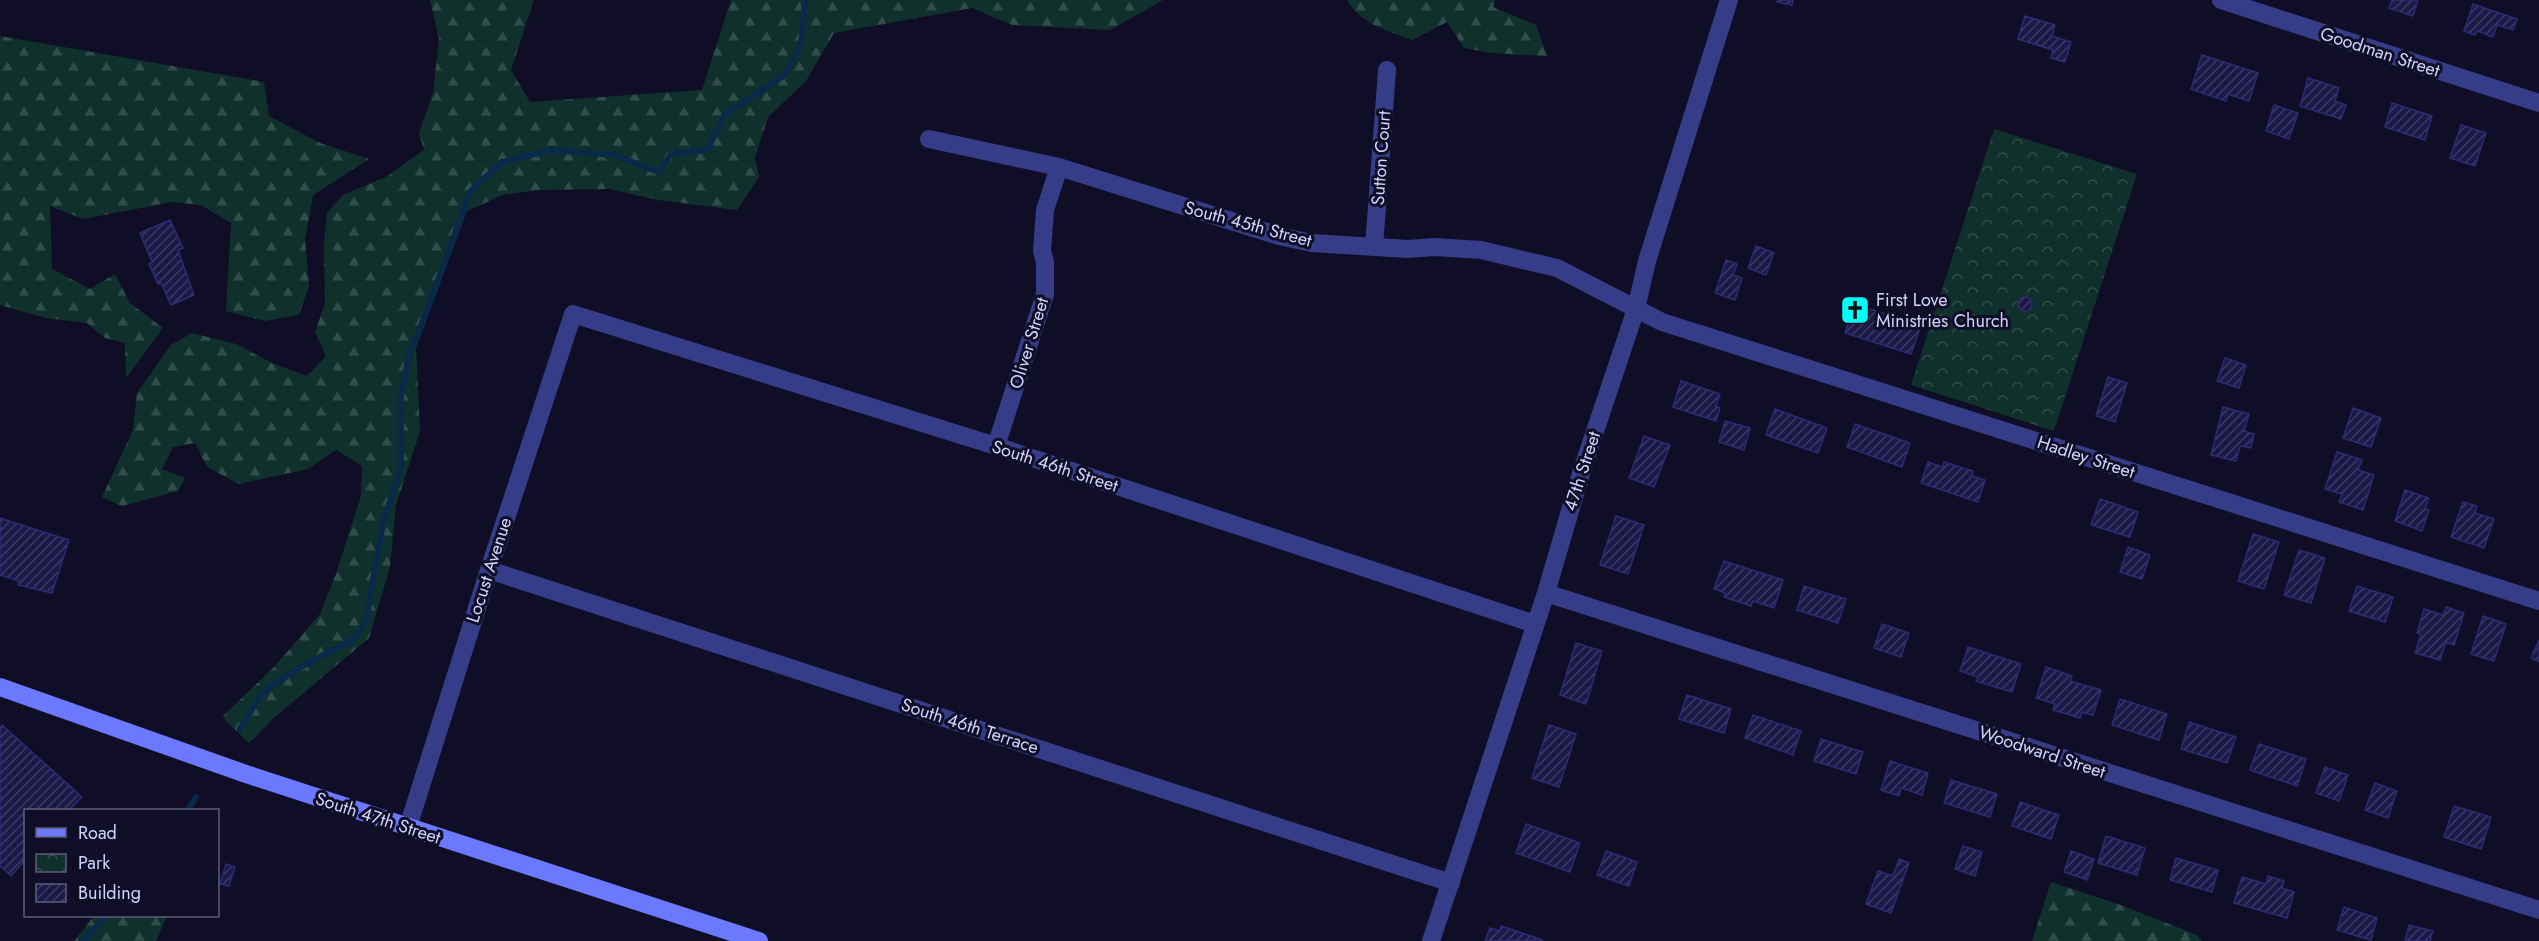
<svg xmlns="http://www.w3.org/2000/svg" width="2539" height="941" viewBox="0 0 2539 941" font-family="Jost,sans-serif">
	<defs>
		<pattern id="forest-firs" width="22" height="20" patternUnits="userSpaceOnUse" patternTransform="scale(1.5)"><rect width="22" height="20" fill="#10312b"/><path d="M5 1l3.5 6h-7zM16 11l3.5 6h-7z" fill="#324e4b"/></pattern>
		<pattern id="park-crowns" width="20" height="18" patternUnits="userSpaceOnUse" patternTransform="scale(1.5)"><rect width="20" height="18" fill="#10312b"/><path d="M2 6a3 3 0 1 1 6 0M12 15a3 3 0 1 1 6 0" fill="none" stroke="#324e4b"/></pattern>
		<pattern id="building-hatch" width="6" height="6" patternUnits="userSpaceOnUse" patternTransform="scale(1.5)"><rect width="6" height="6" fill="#1c1948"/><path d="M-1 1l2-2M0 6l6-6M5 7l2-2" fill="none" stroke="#3c3a63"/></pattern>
	</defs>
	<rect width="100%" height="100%" fill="#0f0e26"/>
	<!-- forest -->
	<path fill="url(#forest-firs)" d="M 430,0 L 534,0 L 511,70 L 530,102 L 702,90 L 731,0 L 1163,0 L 1110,30 L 1012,25 L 972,8 L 834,33 L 806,81 L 768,117 L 755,157 L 759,177 L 737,210 L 658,200 L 609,189 L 537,190 L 503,195 L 467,211 L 416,348 L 420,431 L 396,505 L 390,567 L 369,638 L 275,717 L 249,743 L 222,717 L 274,667 L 320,614 L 336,574 L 361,496 L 362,466 L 336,450 L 308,469 L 239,484 L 207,467 L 195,443 L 173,447 L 162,469 L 185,478 L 178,491 L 122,506 L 102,497 L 133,430 L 137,393 L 171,345 L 192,333 L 236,344 L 272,363 L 307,376 L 326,356 L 315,332 L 325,303 L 324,243 L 327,213 L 343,195 L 386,177 L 424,150 L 419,133 L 433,93 L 439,39 Z
		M 1347,0 L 1495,0 L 1493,7 L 1536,25 L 1547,56 L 1491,53 L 1464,48 L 1447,22 L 1412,40 C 1386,30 1362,25 1347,0 Z
		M 0,36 L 264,82 L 269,116 L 320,143 L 369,159 L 313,195 L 305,240 L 309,286 L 299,315 L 265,321 L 226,311 L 231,223 L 201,205 L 172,202 L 83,219 L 50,206 L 52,269 L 90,289 L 115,274 L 130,303 L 163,328 L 126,378 L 125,343 L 105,338 L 87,323 L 46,318 L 0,305 Z
		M 2051,882 L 2121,905 L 2197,935 L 2202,941 L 2032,941 Z
		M 94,916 L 167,916 L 156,941 L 74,941 Z"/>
	<!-- park -->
	<path fill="url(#park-crowns)" d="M 1994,129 L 2137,174 L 2054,431 L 1911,385 Z"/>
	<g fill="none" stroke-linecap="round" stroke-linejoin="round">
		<!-- stream -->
		<path stroke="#09294a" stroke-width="6" d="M 240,729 L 262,693 L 297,669 L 354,639 L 366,620 L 383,523 L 401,467 L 401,395 L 410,351 L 425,316 L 470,192 L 502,162 L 551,150 L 615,155 L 658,172 L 671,154 L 707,150 L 725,114 L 785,75 L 801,44 L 805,0
			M 188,810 L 196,797
			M 82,941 L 107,916"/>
	</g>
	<!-- building -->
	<path fill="url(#building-hatch)" stroke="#2f2976" stroke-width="1.5" d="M 1778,0 L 1793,0 L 1792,5 L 1777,2 Z
		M 2392,0 L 2418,0 L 2413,16 L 2389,8 Z
		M 2473,4 L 2517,19 L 2513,30 L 2497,25 L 2493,37 L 2477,31 L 2475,35 L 2464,31 Z
		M 2025,16 L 2055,25 L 2052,36 L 2071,42 L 2065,62 L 2051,58 L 2053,50 L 2018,39 Z
		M 2202,55 L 2258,73 L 2249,101 L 2228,94 L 2226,101 L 2191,89 Z
		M 2308,78 L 2339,88 L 2335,101 L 2346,105 L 2341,119 L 2300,106 Z
		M 2392,103 L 2432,116 L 2425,140 L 2385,127 Z
		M 2274,105 L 2298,113 L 2289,139 L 2266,131 Z
		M 2461,125 L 2486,133 L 2475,166 L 2450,158 Z
		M 170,220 L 183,248 L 178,250 L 194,295 L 171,305 L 161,283 L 158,284 L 149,264 L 152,262 L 140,233 Z
		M 1756,246 L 1774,253 L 1766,275 L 1748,268 Z
		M 1726,260 L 1737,264 L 1733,275 L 1742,278 L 1735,300 L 1715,293 Z
		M2018 304a7 7 0 1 1 14 0a7 7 0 1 1-14 0Z
		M 1854,304 L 1921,325 L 1911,354 L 1845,333 Z
		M 2225,358 L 2246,365 L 2239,388 L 2217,381 Z
		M 2108,377 L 2127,383 L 2115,422 L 2096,416 Z
		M 1681,381 L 1720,394 L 1716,406 L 1720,408 L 1716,421 L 1673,407 Z
		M 2223,407 L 2249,414 L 2244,431 L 2254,434 L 2251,448 L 2240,446 L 2236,461 L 2211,455 Z
		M 2353,408 L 2381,418 L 2371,447 L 2343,438 Z
		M 1775,409 L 1827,428 L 1818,453 L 1766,435 Z
		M 1725,421 L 1750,428 L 1744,450 L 1719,442 Z
		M 1855,424 L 1910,443 L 1902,467 L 1847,447 Z
		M 1644,436 L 1670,445 L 1654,487 L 1629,478 Z
		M 2337,452 L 2362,460 L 2358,470 L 2374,475 L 2363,510 L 2339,502 L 2342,494 L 2325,489 Z
		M 1928,462 L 1943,467 L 1944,462 L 1973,471 L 1972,476 L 1985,480 L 1978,502 L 1921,483 Z
		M 2405,490 L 2429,498 L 2425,509 L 2429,510 L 2422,531 L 2395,521 Z
		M 2100,499 L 2138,512 L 2130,537 L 2091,525 Z
		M 2463,502 L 2477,506 L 2475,513 L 2494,519 L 2484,548 L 2451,537 Z
		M 1616,516 L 1644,525 L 1628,574 L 1600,565 Z
		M 0,518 L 69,540 L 52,593 L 18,585 L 19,581 L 0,575 Z
		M 2253,534 L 2279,542 L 2264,589 L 2238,581 Z
		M 2128,547 L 2150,555 L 2142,579 L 2120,572 Z
		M 2299,550 L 2325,558 L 2311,603 L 2284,595 Z
		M 1724,561 L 1783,580 L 1774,608 L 1753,601 L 1751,606 L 1724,597 L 1725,593 L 1714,589 Z
		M 1804,586 L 1846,599 L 1838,623 L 1797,610 Z
		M 2357,586 L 2393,597 L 2385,622 L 2349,611 Z
		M 2446,607 L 2464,613 L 2454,645 L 2446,642 L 2440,660 L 2415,653 L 2421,634 L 2417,633 L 2424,609 L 2443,615 Z
		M 2483,616 L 2506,624 L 2494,661 L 2471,654 Z
		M 1882,624 L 1909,633 L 1901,657 L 1874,648 Z
		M 2539,640 L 2539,662 L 2531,658 Z
		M 1576,643 L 1602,651 L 1586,704 L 1560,695 Z
		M 1968,647 L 2021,664 L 2012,692 L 1976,681 L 1978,677 L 1960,671 Z
		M 2046,667 L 2072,676 L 2070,681 L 2101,690 L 2093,715 L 2082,712 L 2080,718 L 2053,710 L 2055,704 L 2036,698 Z
		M 1687,695 L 1731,709 L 1724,733 L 1679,719 Z
		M 2120,699 L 2167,714 L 2159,740 L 2112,725 Z
		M 1753,715 L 1801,731 L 1793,755 L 1745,738 Z
		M 2189,722 L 2236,737 L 2227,763 L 2181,749 Z
		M 2,725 L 82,797 L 69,810 L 26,810 L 26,859 L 11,876 L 0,866 L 0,728 Z
		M 1549,725 L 1576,734 L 1559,787 L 1532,778 Z
		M 1821,739 L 1863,752 L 1856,774 L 1814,761 Z
		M 2259,744 L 2306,759 L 2297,786 L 2250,770 Z
		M 1890,761 L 1928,773 L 1922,795 L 1901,788 L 1899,796 L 1881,790 Z
		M 2325,767 L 2348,775 L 2339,801 L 2316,793 Z
		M 1951,780 L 1997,794 L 1990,817 L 1944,803 Z
		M 2375,783 L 2397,791 L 2388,818 L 2365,810 Z
		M 2020,802 L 2059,815 L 2051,839 L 2012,826 Z
		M 2454,806 L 2491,817 L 2481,849 L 2444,837 Z
		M 1526,824 L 1580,843 L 1570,872 L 1516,853 Z
		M 2106,836 L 2145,848 L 2137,875 L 2098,863 Z
		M 1963,846 L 1982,852 L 1975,876 L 1955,869 Z
		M 1606,851 L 1637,862 L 1629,886 L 1597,875 Z
		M 2071,851 L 2094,859 L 2087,880 L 2064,872 Z
		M 2176,858 L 2218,870 L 2212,892 L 2170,880 Z
		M 1899,859 L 1909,863 L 1891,913 L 1866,904 L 1878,871 L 1893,876 Z
		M 226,864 L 235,867 L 229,886 L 220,884 Z
		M 2268,876 L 2284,881 L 2282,888 L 2294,892 L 2287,918 L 2234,903 L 2242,877 L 2266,884 Z
		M 2344,907 L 2377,918 L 2371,940 L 2337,930 Z
		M 2409,925 L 2433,931 L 2430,941 L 2405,941 Z
		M 1501,926 L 1543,940 L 1485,941 L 1490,928 L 1500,931 Z"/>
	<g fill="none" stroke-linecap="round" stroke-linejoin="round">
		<!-- street -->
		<path stroke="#363d88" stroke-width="18" d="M 2221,0 L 2539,103
			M 929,139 L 1059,167 L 1279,236 L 1312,243 L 1408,249 L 1434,247 L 1481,250 L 1557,268 L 1662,322 L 2539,601
			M 1374,247 L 1387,70
			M 996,446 L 1045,294 L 1045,262 L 1042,251 L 1045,210 L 1059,167
			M 489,570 L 1451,883
			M 1546,593 L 2539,910
			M 408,827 L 489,570 L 573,314 L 996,446 L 1535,624
			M 1431,941 L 1546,593 L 1582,470 L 1636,309 L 1647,261 L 1729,0"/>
		<!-- secondary -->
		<path stroke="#6a79ff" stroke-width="18" d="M 0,687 L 246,774 L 759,941"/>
	</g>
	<!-- icons -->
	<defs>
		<g id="church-square" transform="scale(1.5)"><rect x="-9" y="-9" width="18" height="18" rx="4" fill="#00fef6" stroke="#0f0e26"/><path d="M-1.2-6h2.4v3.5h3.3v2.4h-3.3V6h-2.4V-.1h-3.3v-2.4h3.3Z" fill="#111"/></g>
	</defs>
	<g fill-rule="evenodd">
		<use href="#church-square" x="1855" y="310"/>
	</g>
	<g text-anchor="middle" stroke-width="6" stroke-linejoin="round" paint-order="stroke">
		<!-- street labels -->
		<g font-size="18" fill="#d3d3ff" stroke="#0f0e26">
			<text transform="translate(2380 52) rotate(18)" y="6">Goodman Street</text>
			<text transform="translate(1381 158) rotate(-86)" y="6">Sutton Court</text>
			<text transform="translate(1248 224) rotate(15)" y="6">South 45th Street</text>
			<text transform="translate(1029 343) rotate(-73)" y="6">Oliver Street</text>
			<text transform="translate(2086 457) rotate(18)" y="6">Hadley Street</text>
			<text transform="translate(1055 466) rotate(18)" y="6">South 46th Street</text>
			<text transform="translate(1582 471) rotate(-72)" y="6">47th Street</text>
			<text transform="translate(489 570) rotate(-72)" y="6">Locust Avenue</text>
			<text transform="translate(970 726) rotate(18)" y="6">South 46th Terrace</text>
			<text transform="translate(2042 752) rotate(18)" y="6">Woodward Street</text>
			<text transform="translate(378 818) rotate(18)" y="6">South 47th Street</text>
		</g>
		<!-- poi labels -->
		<g font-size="18" fill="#d3d3ff" stroke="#0f0e26" text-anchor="start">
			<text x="1876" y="306">First Love<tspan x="1876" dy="21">Ministries Church</tspan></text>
		</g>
	</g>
	<!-- legend -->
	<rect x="24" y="809" width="195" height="108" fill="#0f0e26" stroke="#5d5d7d" stroke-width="1.5"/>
	<rect x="36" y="828" width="30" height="9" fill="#6a79ff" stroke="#5d5d7d" stroke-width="1.5"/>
	<text x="78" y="839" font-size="18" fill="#d3d3ff">Road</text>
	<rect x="36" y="854" width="30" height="18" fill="url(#park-crowns)" stroke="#5d5d7d" stroke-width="1.5"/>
	<text x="78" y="869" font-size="18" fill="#d3d3ff">Park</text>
	<rect x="36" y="884" width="30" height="18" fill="url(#building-hatch)" stroke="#5d5d7d" stroke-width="1.5"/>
	<text x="78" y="899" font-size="18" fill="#d3d3ff">Building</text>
</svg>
